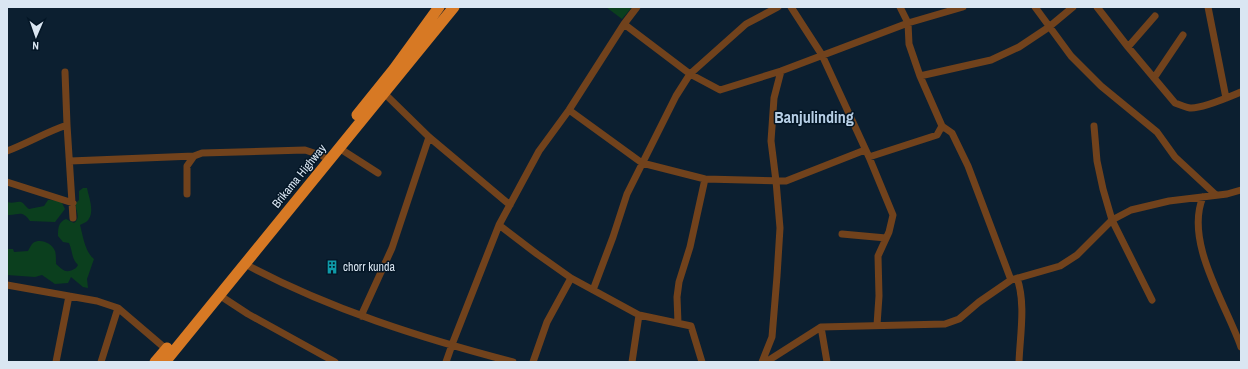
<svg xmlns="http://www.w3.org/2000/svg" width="1248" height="369" viewBox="0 0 1248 369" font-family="'Archivo Narrow',sans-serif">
	<rect width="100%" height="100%" fill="#0c1f30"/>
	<!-- green -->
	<path fill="#0b3f1e" d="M 606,7 L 632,7 L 622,19 Z
		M 83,188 L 87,188 C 89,198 96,214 86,222 C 84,223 82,224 80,225 C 83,236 85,252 94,259 L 87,279 L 88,288 L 83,287 L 71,277 L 68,283 L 55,284 L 42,275 L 35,277 L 7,275 L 7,249 L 13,249 L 14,252 L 28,251 C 29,249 31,245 33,243 C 40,238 52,243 55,251 C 56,254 56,260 56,264 C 64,271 66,274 76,268 L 78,265 C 71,258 73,252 69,243 L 63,242 L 58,236 C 58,229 58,222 66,219 L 74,223 C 81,218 76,211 75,204 L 79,200 L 79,191 Z
		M 48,200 L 51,200 L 61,201 L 65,209 L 55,222 L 30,221 C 21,209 19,216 7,215 L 7,202 C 14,204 16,201 21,202 C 24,203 26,207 29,209 L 44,206 Z"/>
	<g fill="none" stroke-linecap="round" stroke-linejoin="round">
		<!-- minor -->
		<path stroke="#71421c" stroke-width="7" d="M 791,7 L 822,55 L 869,157 L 893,215 L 889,232 L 878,256 L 879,296 L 877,325
			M 900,7 L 908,23 L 909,44 L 920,76 L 942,126 L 952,133 L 968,166 L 1011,280
			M 1035,7 L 1071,56 L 1101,86 L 1157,132 L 1175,157 L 1216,195
			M 1097,7 L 1128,47 L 1175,103 C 1180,105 1185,107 1190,108 C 1202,109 1229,97 1241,92
			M 1208,7 L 1226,98
			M 624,24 L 690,74 L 720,90 L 781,71 L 908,23 L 963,7
			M 1128,47 L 1155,16
			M 65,72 L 67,125 L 73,218
			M 920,76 L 991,60 L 1019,47 L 1049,27 L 1073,7
			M 1154,78 L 1183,35
			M 384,93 L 429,137 L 510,205
			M 569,110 L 642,163 L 705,179 L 786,181 L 865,150
			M 1094,126 L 1097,161 L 1103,189 L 1112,220 L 1152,300
			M 339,148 L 378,173
			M 7,151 C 28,143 46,132 67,125
			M 869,157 L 937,135 L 942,126
			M 70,161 L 194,156
			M 7,182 L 73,203
			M 187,194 L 187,166 L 194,156 L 202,153 L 305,150 L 323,156 L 328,160
			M 1203,197 C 1184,242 1226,304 1241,347
			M 499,225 L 537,254 L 571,278 L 639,315 L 691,326 L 702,362
			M 842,234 L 886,238
			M 245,264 C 329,309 421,338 513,362
			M 1017,278 C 1026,304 1020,335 1019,362
			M 7,285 L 97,301 L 118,308 L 166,349
			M 593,290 L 613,237 L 627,194 L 676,96 L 690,74 L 746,24 L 778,7
			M 219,295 L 248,314 L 335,362
			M 361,316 L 392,248 L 429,137
			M 678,323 L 677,297 L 679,282 L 690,247 L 705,179
			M 821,327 L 827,362
			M 56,362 L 69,296
			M 101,362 L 118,308
			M 446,362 L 453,342 L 499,225 L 539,151 L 569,110 L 624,24 L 637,7
			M 533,362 L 547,322 L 571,278
			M 632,362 L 639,315
			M 762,362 L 772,337 L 777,276 L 780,228 L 776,181 L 771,141 L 774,98 L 781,71
			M 766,362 L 821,327 L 945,324 L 959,319 L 979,302 L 1011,280 L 1060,266 L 1077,255 L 1112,220 L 1131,210 L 1169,201 L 1227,194 L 1241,190"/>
		<!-- highway -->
		<path stroke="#d77924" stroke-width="11" d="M 357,115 L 394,69 L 439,7
			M 155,362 L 167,348
			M 165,362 L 454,7"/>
	</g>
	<!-- icons -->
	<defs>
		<g id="building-bare" transform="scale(1.08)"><path d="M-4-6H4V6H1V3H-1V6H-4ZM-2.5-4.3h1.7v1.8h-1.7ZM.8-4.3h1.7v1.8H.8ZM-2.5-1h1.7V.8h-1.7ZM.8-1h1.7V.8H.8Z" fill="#0f9aa8" stroke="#041626" stroke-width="2.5" paint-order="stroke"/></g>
	</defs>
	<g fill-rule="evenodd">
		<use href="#building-bare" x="332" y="267"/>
	</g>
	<g text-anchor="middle" stroke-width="3" stroke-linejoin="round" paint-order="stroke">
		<!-- street labels -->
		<g font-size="12" fill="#dae6f2" stroke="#041626">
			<text transform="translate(299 176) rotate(-51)" y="4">Brikama Highway</text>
		</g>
		<!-- poi labels -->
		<g font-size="12" fill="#dae6f2" stroke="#041626" text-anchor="start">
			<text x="343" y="271">chorr kunda</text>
		</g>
		<!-- district labels -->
		<g font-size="16" font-weight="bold" fill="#b6cee5" stroke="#041626">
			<text x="814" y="123">Banjulinding</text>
		</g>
	</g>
	<!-- border -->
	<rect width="1248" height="369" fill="none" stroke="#dae6f2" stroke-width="16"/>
	<!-- north arrow -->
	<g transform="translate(36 36) rotate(182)" stroke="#041626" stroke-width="3" paint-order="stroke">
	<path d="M0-3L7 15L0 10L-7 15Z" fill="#dae6f2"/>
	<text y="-6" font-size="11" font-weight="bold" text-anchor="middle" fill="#dae6f2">N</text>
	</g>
</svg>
